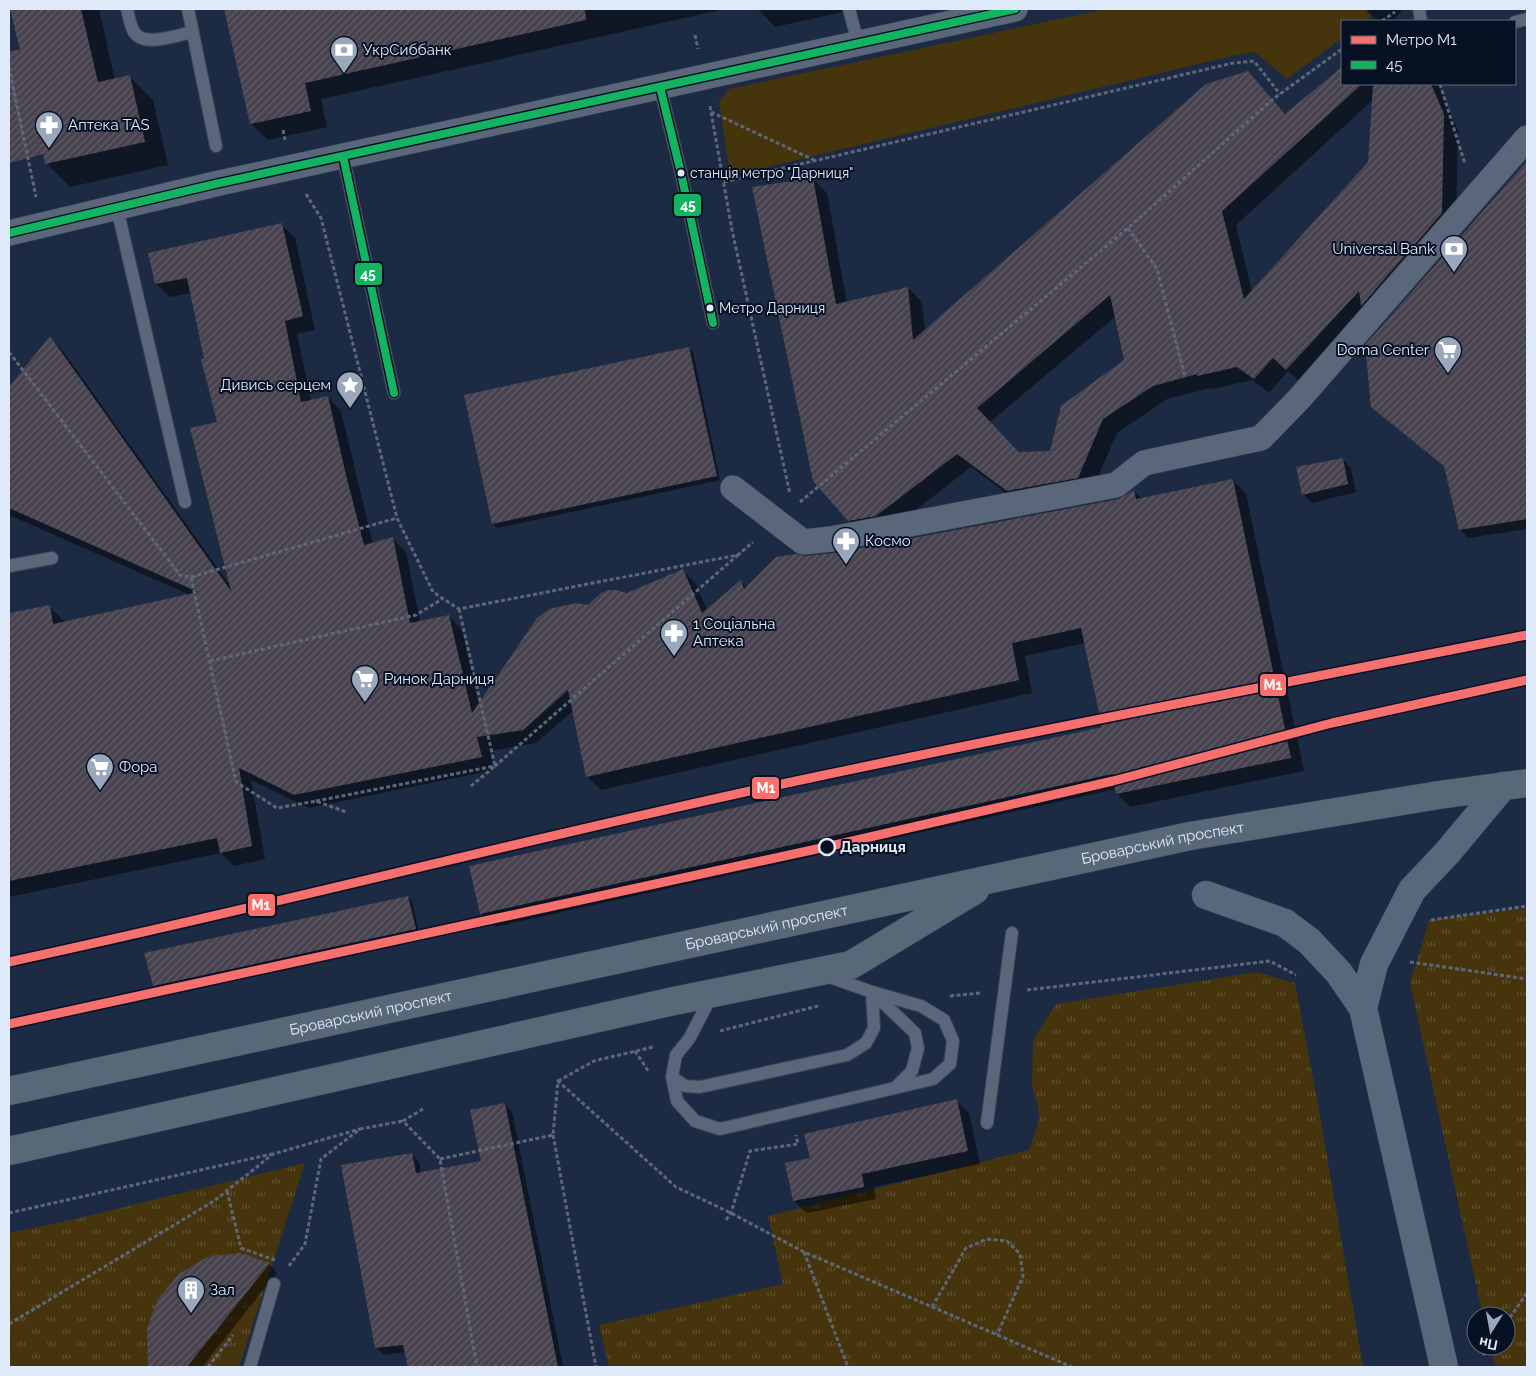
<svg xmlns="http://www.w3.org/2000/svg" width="1536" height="1376" viewBox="0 0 1536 1376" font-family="Raleway,sans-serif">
	<defs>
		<pattern id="park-tufts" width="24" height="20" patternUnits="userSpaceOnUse" patternTransform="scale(1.25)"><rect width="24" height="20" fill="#46340d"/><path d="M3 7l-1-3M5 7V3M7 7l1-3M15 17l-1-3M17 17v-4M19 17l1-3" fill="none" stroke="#605231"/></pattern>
		<pattern id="building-hatch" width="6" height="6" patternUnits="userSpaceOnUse" patternTransform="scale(1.25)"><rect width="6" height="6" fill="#47424d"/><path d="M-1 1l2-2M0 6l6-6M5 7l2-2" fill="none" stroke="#615d68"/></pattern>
	</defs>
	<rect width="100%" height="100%" fill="#1c2b43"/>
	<!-- grass -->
	<path fill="#46340d" d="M 1106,9 L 1365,9 L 1371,17 L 1365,21 L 1342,21 L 1342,38 L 1287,79 L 1255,52 L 1232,56 L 730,176 L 719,101 L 729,89 Z"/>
	<!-- park -->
	<path fill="url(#park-tufts)" d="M 1527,908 L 1527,1367 L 1496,1367 L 1490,1346 L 1506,1346 L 1506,1316 L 1483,1316 L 1410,983 L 1429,920 Z
		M 1257,972 L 1295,983 L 1318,1104 L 1363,1367 L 609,1367 L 599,1325 L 783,1284 L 768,1216 L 1029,1150 L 1039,1120 L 1038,1106 L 1032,1087 L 1033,1040 L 1056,1004 Z
		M 305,1163 L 239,1367 L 9,1367 L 9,1233 L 75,1219 Z"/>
	<!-- shadow -->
	<path fill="#0007" fill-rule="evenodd" d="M 12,9 L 99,9 L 115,80 L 130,77 L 153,100 L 168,165 L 70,187 L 46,163 Z
		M 226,9 L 725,9 L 321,99 L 327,127 L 268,140 L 251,124 Z
		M 758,9 L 842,9 L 843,12 L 775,27 Z
		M 1366,9 L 1400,9 L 1402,11 L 1392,21 L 1377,21 Z
		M 1342,69 L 1342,84 L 1438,84 L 1458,130 L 1456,228 L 1301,383 L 1288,371 L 1269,393 L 1252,380 L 1212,389 L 1211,388 L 1167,399 L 1117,433 L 1092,491 L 1022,505 L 971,467 L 890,530 L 863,535 L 849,520 L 813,179 L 827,193 L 847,303 L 908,288 L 922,302 L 925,331 L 1247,72 L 1286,114 ZM 1373,100 L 1369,162 L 1252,292 L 1236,225 ZM 1116,316 L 1125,360 L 1051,452 L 1020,453 L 990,422 Z
		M 1527,163 L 1527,529 L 1468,538 L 1460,529 L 1481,214 Z
		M 282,225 L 295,238 L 315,330 L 297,334 L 311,401 L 328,397 L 341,411 L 373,544 L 393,539 L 406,552 L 420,622 L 449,616 L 462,630 L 479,704 L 588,607 L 627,594 L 683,571 L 696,584 L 707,610 L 741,581 L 747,588 L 804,558 L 834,554 L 1119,500 L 1134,491 L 1142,499 L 1233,480 L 1246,494 L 1304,771 L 1130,807 L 1117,793 L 1116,789 L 495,927 L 481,913 L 1103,728 L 1085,643 L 1025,656 L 1032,693 L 601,790 L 587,777 L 573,711 L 536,743 L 490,751 L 494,770 L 309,808 L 251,780 L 265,859 L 234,866 L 221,853 L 9,897 L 9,615 L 50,607 L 63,620 L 64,623 L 190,595 L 9,515 L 9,389 L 50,338 L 63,351 L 232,588 L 219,423 L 191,293 L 170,297 L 156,284 Z
		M 689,349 L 693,352 L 720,480 L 497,528 L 493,524 L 466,396 Z
		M 1343,459 L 1351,468 L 1356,492 L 1312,503 L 1303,494 Z
		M 408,897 L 412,901 L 419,933 L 158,989 L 154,985 Z
		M 956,1101 L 969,1113 L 980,1164 L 874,1187 L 876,1199 L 807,1213 L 794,1201 L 812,1159 Z
		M 505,1104 L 512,1112 L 563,1367 L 409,1367 L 406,1352 L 384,1355 L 376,1347 L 412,1155 L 419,1162 L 421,1174 L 482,1161 Z
		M 240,1254 L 269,1264 L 277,1273 L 202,1367 L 154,1367 L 149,1360 Z"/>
	<!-- building -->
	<path fill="url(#building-hatch)" fill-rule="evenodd" d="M 10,9 L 81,9 L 98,82 L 130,75 L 145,142 L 45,164 L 43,154 L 9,163 L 9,51 L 20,50 Z
		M 224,9 L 585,9 L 586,20 L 305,83 L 311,111 L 250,124 Z
		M 1342,67 L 1342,84 L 1362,84 L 1222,211 L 1244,299 L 1368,162 L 1373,84 L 1431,84 L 1444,114 L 1442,213 L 1361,306 L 1359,291 L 1286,370 L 1273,358 L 1254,379 L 1237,367 L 1197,376 L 1197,374 L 1153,386 L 1103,419 L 1078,478 L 1007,491 L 957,454 L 876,516 L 848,521 L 813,481 L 752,187 L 813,178 L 836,304 L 908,287 L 913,340 L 1206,84 L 1248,71 L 1285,114 ZM 1110,295 L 1124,360 L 1061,406 L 1050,451 L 1019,452 L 977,408 Z
		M 1527,161 L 1527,519 L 1459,530 L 1444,466 L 1371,407 L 1365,345 Z
		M 282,223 L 303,316 L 285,321 L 301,402 L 328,396 L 346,475 L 364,545 L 393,537 L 410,623 L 449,615 L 472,713 L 537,618 L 549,609 L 576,603 L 588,605 L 601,593 L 609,590 L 616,590 L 627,593 L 683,569 L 702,613 L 741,580 L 744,589 L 776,557 L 795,554 L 805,556 L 834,553 L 1119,499 L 1134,490 L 1136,499 L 1233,479 L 1291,758 L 1116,794 L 1112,774 L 480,914 L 469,866 L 1102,727 L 1081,628 L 1012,643 L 1019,680 L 586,777 L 568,690 L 523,730 L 477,737 L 482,757 L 294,795 L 239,768 L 252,846 L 220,853 L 217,838 L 9,881 L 9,613 L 50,605 L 53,624 L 198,592 L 9,508 L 9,387 L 50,336 L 231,591 L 190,428 L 217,422 L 201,359 L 204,359 L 187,278 L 155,284 L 148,253 Z
		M 689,347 L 717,476 L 492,524 L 464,395 Z
		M 1343,458 L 1348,484 L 1302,495 L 1296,467 Z
		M 408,896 L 416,929 L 153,986 L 144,953 Z
		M 957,1099 L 968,1151 L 862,1174 L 864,1187 L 793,1201 L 785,1163 L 810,1158 L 804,1134 Z
		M 505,1103 L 558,1367 L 408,1367 L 403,1345 L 375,1348 L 341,1165 L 412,1153 L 416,1173 L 481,1161 L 470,1110 Z
		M 240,1253 L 270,1263 L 187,1367 L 148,1367 L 147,1328 L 158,1299 L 179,1274 L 207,1257 Z"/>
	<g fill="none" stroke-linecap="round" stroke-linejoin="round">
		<!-- lane casing -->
		<g stroke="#3a4456" stroke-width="14">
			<path id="lane" d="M 127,9 C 129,17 130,25 134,32 C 144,48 177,35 192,32
				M 188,9 L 216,146
				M 849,9 L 858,43
				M 1419,9 L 1421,21
				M 1515,22 L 1527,19
				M 660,87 L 681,173 L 713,323
				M 343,156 L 394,393
				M 117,208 L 185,502
				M 9,566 L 52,558
				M 712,995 L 689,1039 L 676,1055 L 672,1077 L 677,1101 L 695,1121 L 720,1129 L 895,1088 L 912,1071 L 918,1048 L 915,1033 L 872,992 L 827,976
				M 672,1077 L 685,1086 L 700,1087 L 847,1055 L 866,1043 L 874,1028 L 872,992 L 921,1006 L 944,1020 L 953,1041 L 950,1064 L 933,1079 L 895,1088
				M 987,1123 L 1012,933
				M 250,1367 L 274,1284"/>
		</g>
		<!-- street casing -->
		<g stroke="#3a4456" stroke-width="26">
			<path id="street" d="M 9,233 L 215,184 L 1015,9
				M 733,488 L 803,542 L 831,539 L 1116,485 L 1144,463 L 1261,438 L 1299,399 L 1527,138"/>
		</g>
		<!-- secondary casing -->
		<g stroke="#3a4456" stroke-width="29">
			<path id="secondary" d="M 1206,895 L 1285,923 L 1309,941 L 1339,973 L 1363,1008 L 1444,1367
				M 1363,1008 L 1374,964 L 1412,890 L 1447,853 L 1503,786"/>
		</g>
		<!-- primary casing -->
		<g stroke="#3a4456" stroke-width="29">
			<g id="primary">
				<path id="s1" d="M 9,1091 L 1190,836 L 1439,795 L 1527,783"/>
				<path d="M 9,1151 L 674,1001 L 851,965 L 975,890"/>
			</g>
		</g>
		<!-- path -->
		<path stroke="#5d6779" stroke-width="3" stroke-dasharray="4 2.5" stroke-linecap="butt" d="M 1382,21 L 1395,12
			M 695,35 L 698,49
			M 9,67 L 36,197
			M 1440,84 L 1465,164
			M 710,106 L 732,230 L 790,494
			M 711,112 L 816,161
			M 283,130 L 285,140
			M 724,182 L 1233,63 L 1254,61 L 1280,94
			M 306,194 L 321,218 L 397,518 L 433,592 L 459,609 L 738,555 L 753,542
			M 1128,228 L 1157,269 L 1185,377
			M 9,352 L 180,575 L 191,577 L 236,782 L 277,808 L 316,801 L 346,812
			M 800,502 L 1128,228 L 1273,99 L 1342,49
			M 191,577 L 397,518
			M 459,609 L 495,766 L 471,786
			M 210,661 L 416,615 L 442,599
			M 316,801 L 495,766 L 738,555
			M 1431,920 L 1527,906
			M 1410,962 L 1527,979
			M 1027,990 L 1270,961 L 1296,975
			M 950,996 L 981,993
			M 720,1031 L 818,1006
			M 635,1051 L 649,1072
			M 558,1081 L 594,1061 L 653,1047
			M 423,1109 L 403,1121 L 440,1159 L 477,1367
			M 553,1135 L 596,1367
			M 440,1159 L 553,1135 L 558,1081 L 676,1187 L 731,1213 L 804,1252 L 1072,1367
			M 227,1191 L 241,1248 L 275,1260
			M 9,1213 L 272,1154
			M 726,1220 L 731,1213 L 750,1151 L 798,1144 L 796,1135
			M 804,1252 L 848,1367
			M 289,1266 L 305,1244 L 321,1159 L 360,1129 L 403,1121
			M 932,1307 L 966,1248 L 987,1239 L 1007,1241 L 1020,1254 L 1023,1276 L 997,1335
			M 1506,1323 L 1527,1293
			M 9,1324 L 214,1201 L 273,1154 L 360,1129
			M 1483,1355 L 1490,1346
			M 208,1367 L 233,1335"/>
		<!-- lane -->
		<use href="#lane" stroke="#5a6679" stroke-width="12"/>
		<!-- street -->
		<use href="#street" stroke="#5a6679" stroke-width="25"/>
		<!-- secondary -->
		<use href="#secondary" stroke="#586779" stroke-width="28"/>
		<!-- primary -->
		<use href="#primary" stroke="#586879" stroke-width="28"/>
		<!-- bus-1 casing -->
		<g stroke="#061124" stroke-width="11">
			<path id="bus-1" d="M 660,87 L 681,173 L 713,323
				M 343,156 L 394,393
				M 9,233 L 215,184 L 1015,9"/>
		</g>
		<!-- bus-1 -->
		<use href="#bus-1" stroke="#13b361" stroke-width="8"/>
		<!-- metro-1 casing -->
		<g stroke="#061124" stroke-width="12">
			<path id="metro-1" d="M 9,962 C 279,904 545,834 815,777 C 1052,727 1290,682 1527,635
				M 9,1024 L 835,845 L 1113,781 L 1332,723 L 1527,680"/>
		</g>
		<!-- metro-1 -->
		<use href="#metro-1" stroke="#f8706e" stroke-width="9"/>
	</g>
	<!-- icons -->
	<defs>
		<g id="bank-pin" transform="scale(1.4375)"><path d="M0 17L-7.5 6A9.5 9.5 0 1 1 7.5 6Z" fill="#9ba7ba" stroke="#061124"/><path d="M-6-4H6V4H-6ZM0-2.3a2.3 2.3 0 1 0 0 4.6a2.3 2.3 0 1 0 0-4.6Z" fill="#fff"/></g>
		<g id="pharmacy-pin" transform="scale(1.4375)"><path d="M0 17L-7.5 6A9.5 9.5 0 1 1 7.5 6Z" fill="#9ba7ba" stroke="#061124"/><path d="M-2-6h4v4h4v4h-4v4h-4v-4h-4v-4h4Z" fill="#fff"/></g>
		<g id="supermarket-pin" transform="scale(1.4375)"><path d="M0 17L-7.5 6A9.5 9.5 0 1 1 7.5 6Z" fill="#9ba7ba" stroke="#061124"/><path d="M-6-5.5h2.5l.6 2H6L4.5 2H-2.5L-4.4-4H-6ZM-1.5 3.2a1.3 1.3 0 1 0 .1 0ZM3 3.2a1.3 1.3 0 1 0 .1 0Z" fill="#fff"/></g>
		<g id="sight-pin" transform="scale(1.4375)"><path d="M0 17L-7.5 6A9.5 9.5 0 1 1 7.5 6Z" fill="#9ba7ba" stroke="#061124"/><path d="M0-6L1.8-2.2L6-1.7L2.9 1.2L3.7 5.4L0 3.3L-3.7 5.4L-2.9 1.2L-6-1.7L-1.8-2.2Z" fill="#fff"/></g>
		<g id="building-pin" transform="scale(1.4375)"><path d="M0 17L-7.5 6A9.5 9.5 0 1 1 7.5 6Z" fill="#9ba7ba" stroke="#061124"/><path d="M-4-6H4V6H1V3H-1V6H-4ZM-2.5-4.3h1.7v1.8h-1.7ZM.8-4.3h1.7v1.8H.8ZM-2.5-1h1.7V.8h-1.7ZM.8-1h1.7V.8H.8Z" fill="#fff"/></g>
	</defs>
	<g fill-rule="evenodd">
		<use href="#bank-pin" x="344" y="50"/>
		<use href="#pharmacy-pin" x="49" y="125"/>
		<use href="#bank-pin" x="1454" y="249"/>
		<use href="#supermarket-pin" x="1448" y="350"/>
		<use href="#sight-pin" x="350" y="385"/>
		<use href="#pharmacy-pin" x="846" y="541"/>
		<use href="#pharmacy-pin" x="674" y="633"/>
		<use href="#supermarket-pin" x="365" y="679"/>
		<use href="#supermarket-pin" x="100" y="767"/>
		<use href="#building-pin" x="191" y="1290"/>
	</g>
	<!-- markers -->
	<g fill="#dfeafa" stroke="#061124" stroke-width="2">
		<circle cx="681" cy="173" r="4.5"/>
		<circle cx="710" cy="308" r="4.5"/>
	</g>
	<circle fill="#061124" stroke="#dfeafa" stroke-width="2.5" cx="827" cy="847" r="8"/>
	<g text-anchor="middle" stroke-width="4" stroke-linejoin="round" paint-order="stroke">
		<!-- bus labels -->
		<g font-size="14" fill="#dfeafa" stroke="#061124" text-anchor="start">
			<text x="690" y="178">станція метро "Дарниця"</text>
			<text x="719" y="313">Метро Дарниця</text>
		</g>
		<!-- poi labels -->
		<g font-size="15" fill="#dfeafa" stroke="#061124" text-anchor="start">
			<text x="363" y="55">УкрСиббанк</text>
			<text x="68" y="130">Аптека TAS</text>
			<text x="1435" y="254" text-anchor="end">Universal Bank</text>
			<text x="1429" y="355" text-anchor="end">Doma Center</text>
			<text x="331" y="390" text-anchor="end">Дивись серцем</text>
			<text x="865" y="546">Космо</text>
			<text x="693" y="629">1 Соціальна<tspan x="693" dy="17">Аптека</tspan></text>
			<text x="384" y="684">Ринок Дарниця</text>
			<text x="119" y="772">Фора</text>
			<text x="210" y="1295">Зал</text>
		</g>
		<!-- street labels -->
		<g font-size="15" fill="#dfeafa" stroke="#061124">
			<text dy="5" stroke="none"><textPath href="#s1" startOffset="1180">Броварський проспект</textPath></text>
			<text dy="5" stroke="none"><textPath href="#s1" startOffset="775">Броварський проспект</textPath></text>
			<text dy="5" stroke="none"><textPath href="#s1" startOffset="370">Броварський проспект</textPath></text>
		</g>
		<!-- stop labels -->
		<g font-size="15" font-weight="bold" fill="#dfeafa" stroke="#061124" text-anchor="start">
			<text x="840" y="852">Дарниця</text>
		</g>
	</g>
	<g stroke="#061124" stroke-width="2">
		<rect x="673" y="193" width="29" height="24" rx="5" fill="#13b361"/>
		<rect x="354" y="262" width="29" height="24" rx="5" fill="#13b361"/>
		<rect x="1259" y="673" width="28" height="24" rx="5" fill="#f8706e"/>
		<rect x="751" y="776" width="29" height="24" rx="5" fill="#f8706e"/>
		<rect x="247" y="893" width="29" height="24" rx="5" fill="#f8706e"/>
	</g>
	<g font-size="14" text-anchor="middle" font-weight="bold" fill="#fff">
		<text x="688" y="210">45</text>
		<text x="368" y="279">45</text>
		<text x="1273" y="690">M1</text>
		<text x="766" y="793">M1</text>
		<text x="261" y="910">M1</text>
	</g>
	<!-- border -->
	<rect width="1536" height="1376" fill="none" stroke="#dfeafa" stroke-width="20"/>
	<!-- legend -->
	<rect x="1341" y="20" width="175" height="65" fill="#061124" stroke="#5d687a"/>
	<rect x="1351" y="36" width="25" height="8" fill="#f8706e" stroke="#5d687a"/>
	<text x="1386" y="45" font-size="15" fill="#dfeafa">Метро M1</text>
	<rect x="1351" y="61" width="25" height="8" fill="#13b361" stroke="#5d687a"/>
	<text x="1386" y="70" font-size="15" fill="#dfeafa">45</text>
	<!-- north arrow -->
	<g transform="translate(1491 1331) rotate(191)"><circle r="24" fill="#061124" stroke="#5d687a"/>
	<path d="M0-4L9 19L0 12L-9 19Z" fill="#9ba7ba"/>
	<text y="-8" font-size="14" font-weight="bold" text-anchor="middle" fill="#dfeafa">Пн</text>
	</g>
</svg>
